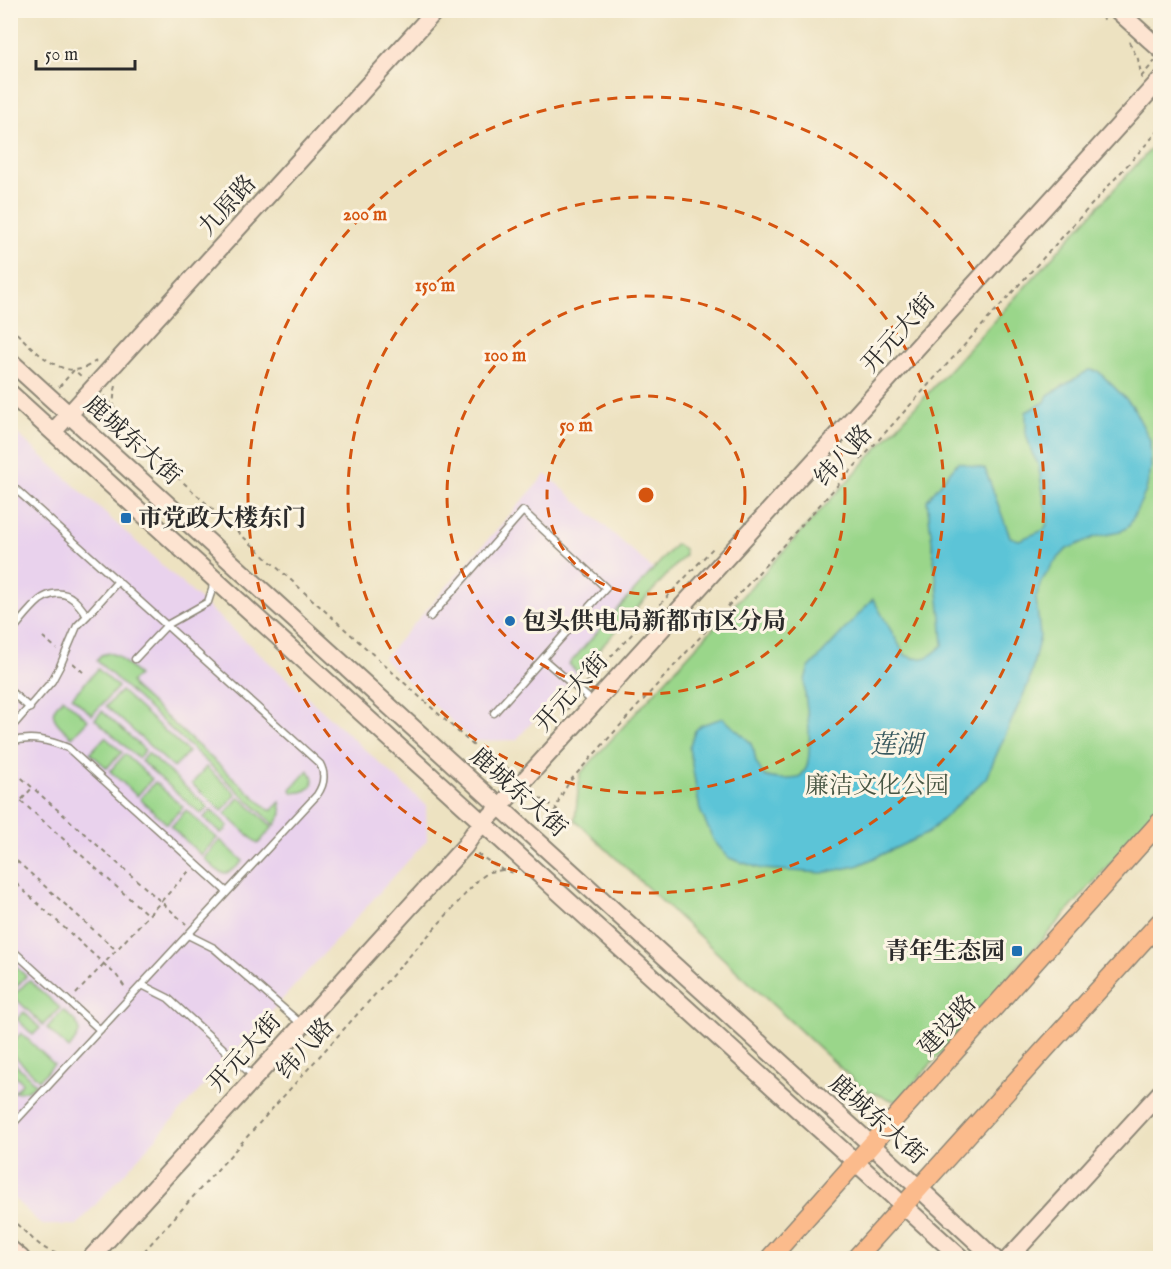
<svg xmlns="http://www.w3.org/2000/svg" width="1171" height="1269" viewBox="0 0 1171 1269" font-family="'IM FELL English','Noto Serif SC',serif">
	<rect width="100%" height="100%" fill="#fcf5e5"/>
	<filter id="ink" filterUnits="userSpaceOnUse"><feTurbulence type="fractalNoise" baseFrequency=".0167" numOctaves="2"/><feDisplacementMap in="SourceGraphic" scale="12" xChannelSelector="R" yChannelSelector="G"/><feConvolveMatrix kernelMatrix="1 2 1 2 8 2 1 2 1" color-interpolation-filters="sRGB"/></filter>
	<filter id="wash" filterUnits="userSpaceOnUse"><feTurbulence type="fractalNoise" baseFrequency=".008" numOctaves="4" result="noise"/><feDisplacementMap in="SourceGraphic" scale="24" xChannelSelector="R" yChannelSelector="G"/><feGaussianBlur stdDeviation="1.35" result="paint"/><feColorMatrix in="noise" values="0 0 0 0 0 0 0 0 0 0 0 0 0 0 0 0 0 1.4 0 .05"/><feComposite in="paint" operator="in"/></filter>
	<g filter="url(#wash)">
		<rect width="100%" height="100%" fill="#ede2c1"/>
		<!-- built -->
		<path fill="#e9d2ed" d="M 10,427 L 426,805 L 427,840 L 77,1225 L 42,1225 L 11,1196 Z
			M 546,474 L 663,578 L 516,740 L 474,741 L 383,659 Z"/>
		<!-- green -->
		<path fill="#9ad68a" stroke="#62805a" stroke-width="1.5" d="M 1160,139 L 1160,808 L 897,1102 L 863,1089 L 575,820 L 580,774 Z
			M 676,544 L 684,549 L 685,555 L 578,673 L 569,664 Z
			M 109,653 L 118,656 L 138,675 L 131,682 L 133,687 L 269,810 L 272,810 L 280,802 L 282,814 L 275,825 L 97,661 L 101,655 Z
			M 98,669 L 118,687 L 92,715 L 72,697 Z
			M 121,691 L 188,752 L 174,768 L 106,706 Z
			M 63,698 L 88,720 L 72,737 C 66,731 50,720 54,710 C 55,706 60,702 63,698 Z
			M 102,711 L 145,750 L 138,758 L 95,719 Z
			M 105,737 L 122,752 L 107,768 L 90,753 Z
			M 148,753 L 208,807 L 201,814 L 141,761 Z
			M 125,754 L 152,779 L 137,796 L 110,771 Z
			M 206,767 L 236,794 L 222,811 L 192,784 Z
			M 308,770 C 321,784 306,795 292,792 L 291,789 Z
			M 155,782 L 183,807 L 167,824 L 140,799 Z
			M 239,797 L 273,827 L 258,844 L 225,814 Z
			M 186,810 L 217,838 L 201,855 L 171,827 Z
			M 211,810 L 228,826 L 225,829 L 226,830 L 221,833 L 204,818 Z
			M 220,840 L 243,861 C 224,880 222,875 204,858 Z
			M 11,962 L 26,976 L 11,993 L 10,993 Z
			M 29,980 L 60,1008 L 43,1025 L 13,996 Z
			M 63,1010 C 81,1027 86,1028 69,1049 L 47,1028 Z
			M 24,1012 L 40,1028 L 33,1035 L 17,1019 Z
			M 21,1033 L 54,1064 L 39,1080 L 11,1053 L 11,1045 Z
			M 11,1060 L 36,1084 C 29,1091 24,1092 14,1092 L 21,1085 L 22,1082 L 11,1071 Z"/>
		<!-- water -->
		<path fill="#5bc4d7" stroke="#437881" stroke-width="1.5" d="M 1089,370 L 1098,371 L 1132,405 L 1150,440 L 1151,468 L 1146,491 L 1129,526 L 1120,532 L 1095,537 L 1067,549 L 1053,564 L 1041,582 L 1036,598 L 1040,636 L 1029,682 L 986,778 L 928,833 L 857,866 L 822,873 L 762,869 L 729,858 L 714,841 L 700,810 L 689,748 L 695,731 L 701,725 L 723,718 L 750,742 L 754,751 L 756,762 L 764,776 C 776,780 786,780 799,778 C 802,774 806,770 807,766 C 811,750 809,725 807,709 C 805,695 802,682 809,668 L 873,599 L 905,655 C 921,663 931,657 943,645 L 941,617 L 927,500 L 958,462 L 985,469 L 1010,537 L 1019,540 L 1044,530 L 1048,521 L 1038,464 L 1032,453 L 1026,434 L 1026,412 L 1045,402 L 1048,395 Z"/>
	</g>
	<g filter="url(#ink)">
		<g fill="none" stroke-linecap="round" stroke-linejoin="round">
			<!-- lane casing -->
			<g stroke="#8c8676" stroke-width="9">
				<path id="lane" d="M 10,484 L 320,764 C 326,775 324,785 317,795 L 10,1127
					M 430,617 L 523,511 L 606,588 L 494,713
					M 10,633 C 20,622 29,609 40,600 C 44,597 48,595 53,594 C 70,591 79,604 87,616
					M 135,659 L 167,625 L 208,602 L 212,590 L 213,583
					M 543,659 L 593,702
					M 10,691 L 30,708
					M 10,729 L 52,681 L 60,666 L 77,626 L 87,616 L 118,581
					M 10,742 C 31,736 49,740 68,748 L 227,892
					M 188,935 L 214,948 L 300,1023
					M 10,948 L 100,1030
					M 142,985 L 168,998 L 252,1075 L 251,1078"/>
			</g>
			<!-- secondary casing -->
			<g stroke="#8c8676" stroke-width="20">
				<path id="secondary" d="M 1117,10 L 1160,49
					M 10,361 L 920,1189 L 994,1258
					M 10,393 L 961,1258
					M 53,432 L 436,10
					M 10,1249 L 21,1258
					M 91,1258 L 465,846 L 473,834 L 520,785 L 1160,80
					M 1009,1258 L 1160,1093"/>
			</g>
			<!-- primary casing -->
			<g stroke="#8c8676" stroke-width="21">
				<path id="primary" d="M 770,1258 L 1160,822
					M 856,1258 L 1160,922"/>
			</g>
			<!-- path -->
			<path stroke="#8c8676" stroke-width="2" stroke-dasharray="4.5 4.5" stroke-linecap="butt" d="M 1095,10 L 1105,20
				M 1129,42 L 1138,59 L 1142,79
				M 1141,77 L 1155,61
				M 10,327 C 27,342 49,369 74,370 C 82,370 90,365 96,361
				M 116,386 C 112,401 113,414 122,427 L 496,766 L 514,770
				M 59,387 L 74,370 L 82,377
				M 99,423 L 114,406 L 104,396
				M 43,637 L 57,649
				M 73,663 L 85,674
				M 586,683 L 714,547
				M 567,710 L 574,699
				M 15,772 L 186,924
				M 532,793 L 557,809
				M 21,801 L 148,915
				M 10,813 L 32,788
				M 542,825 L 557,809 L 559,800 L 569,782 L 1160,129
				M 477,854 L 503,870 L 514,873
				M 10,855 L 116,950
				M 10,878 L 117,976 L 126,989
				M 76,994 L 190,870
				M 10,1218 C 22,1228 40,1249 55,1253 C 63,1255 71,1254 79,1253
				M 64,1258 L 69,1254
				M 138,1258 L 478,880 L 489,872 L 503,870"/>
			<!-- lane -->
			<use href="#lane" stroke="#fff" stroke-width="6"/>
			<!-- secondary -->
			<use href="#secondary" stroke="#fde4d1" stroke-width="16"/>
			<!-- primary -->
			<use href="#primary" stroke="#fbbb8c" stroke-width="18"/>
		</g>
	</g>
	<!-- distance rings -->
	<g fill="none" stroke="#d5540f" stroke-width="3" stroke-dasharray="10 8">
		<circle cx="646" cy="495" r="99"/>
		<circle cx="646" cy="495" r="199"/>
		<circle cx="646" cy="495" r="298"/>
		<circle cx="646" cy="495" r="398"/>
	</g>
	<!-- markers -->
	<g fill="#1f6fb2" stroke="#fcf5e5" stroke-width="2">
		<rect x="120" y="512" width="12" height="12" rx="3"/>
		<circle cx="510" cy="621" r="6"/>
		<rect x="1011" y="945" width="12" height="12" rx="3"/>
	</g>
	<g text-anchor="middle" stroke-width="6" stroke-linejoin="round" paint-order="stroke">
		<!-- street labels -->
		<g font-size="24" fill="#2b2b2b" stroke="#fcf5e5">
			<text transform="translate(227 205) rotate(-48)" y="8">九原路</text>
			<text transform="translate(898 333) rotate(-48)" y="8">开元大街</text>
			<text transform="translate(133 440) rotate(42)" y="8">鹿城东大街</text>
			<text transform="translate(843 455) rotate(-48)" y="8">纬八路</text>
			<text transform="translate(571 692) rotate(-48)" y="8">开元大街</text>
			<text transform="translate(519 792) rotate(42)" y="8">鹿城东大街</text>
			<text transform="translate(947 1025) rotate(-48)" y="8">建设路</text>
			<text transform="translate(305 1048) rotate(-48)" y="8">纬八路</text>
			<text transform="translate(244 1052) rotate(-48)" y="8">开元大街</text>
			<text transform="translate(878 1119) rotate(42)" y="8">鹿城东大街</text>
		</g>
		<!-- poi labels -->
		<g font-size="24" font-weight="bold" fill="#2b2b2b" stroke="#fcf5e5" text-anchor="start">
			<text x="138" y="526">市党政大楼东门</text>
			<text x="522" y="629">包头供电局新都市区分局</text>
			<text x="1005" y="959" text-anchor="end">青年生态园</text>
		</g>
		<!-- park labels -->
		<g font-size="24" fill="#475643" stroke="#fcf5e5">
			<text x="877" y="793">廉洁文化公园</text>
		</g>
		<!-- water labels -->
		<g font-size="26" font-style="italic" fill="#39595f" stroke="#fcf5e5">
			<text x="896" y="753">莲湖</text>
		</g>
	</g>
	<circle cx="646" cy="495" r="9" fill="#d5540f" stroke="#fcf5e5" stroke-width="3"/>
	<g font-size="18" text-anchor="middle" font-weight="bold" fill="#d5540f" stroke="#fcf5e5" stroke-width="6" stroke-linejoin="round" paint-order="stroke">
		<text x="365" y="220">200 m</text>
		<text x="435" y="291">150 m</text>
		<text x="505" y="361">100 m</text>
		<text x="576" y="431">50 m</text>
	</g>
	<!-- margin -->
	<rect width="1171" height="1269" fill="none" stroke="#fcf5e5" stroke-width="36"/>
	<!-- scale -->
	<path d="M36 60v9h99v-9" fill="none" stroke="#2b2b2b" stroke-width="3"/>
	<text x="45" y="60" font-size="18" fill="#2b2b2b" stroke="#fcf5e5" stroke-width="4.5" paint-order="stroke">50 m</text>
</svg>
